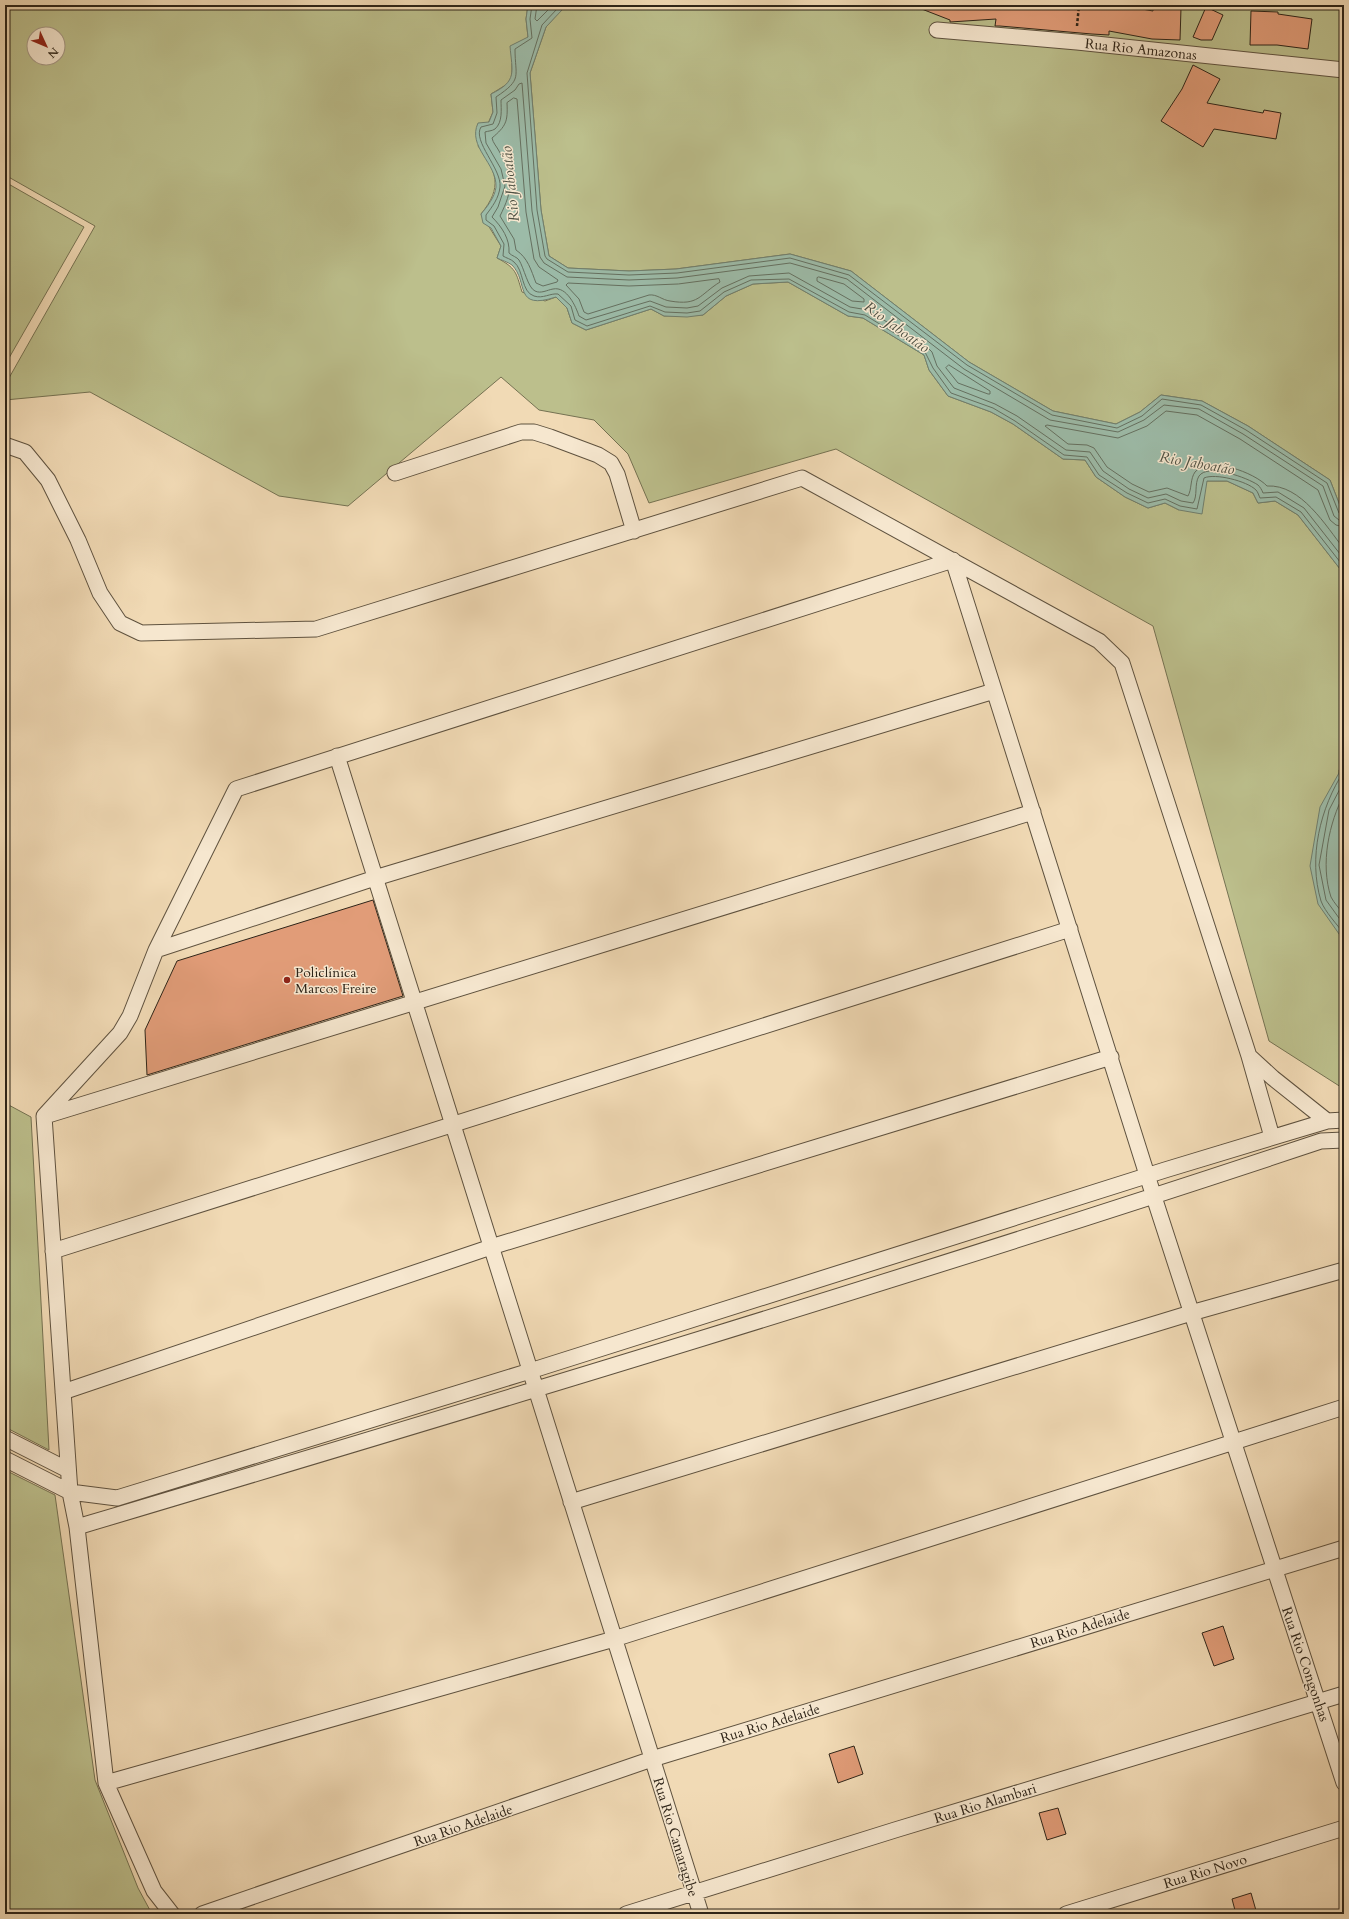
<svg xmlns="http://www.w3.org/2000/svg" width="1349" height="1919" viewBox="0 0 1349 1919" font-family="Cardo,serif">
	<rect width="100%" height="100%" fill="#f1dab5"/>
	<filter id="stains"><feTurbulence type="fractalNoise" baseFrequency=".005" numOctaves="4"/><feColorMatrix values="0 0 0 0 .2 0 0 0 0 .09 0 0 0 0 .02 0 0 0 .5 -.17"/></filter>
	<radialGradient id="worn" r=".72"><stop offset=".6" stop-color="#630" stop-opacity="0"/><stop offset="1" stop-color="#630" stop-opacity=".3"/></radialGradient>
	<!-- green -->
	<path fill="#bcbf8c" stroke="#757252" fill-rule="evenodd" d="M 5,5 L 528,5 L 526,19 L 528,37 L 512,64 L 512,78 L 509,83 L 491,94 L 493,112 L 478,146 C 497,172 503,187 481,214 L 501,246 L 497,258 C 516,268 516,272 522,292 L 545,301 L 556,297 L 567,308 L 572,323 L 586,330 L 651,309 L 664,316 L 703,315 L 726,296 L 753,284 L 788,282 L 848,316 L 863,318 L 924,355 L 929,370 L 948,396 L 991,412 L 1013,424 L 1063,459 L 1085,460 L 1096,477 L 1125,497 L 1148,508 L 1165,503 L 1179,510 L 1207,481 L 1227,481 L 1253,493 L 1258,503 L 1275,501 L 1298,515 L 1344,574 L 1344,764 L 1339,770 L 1337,930 L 1344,941 L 1344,1089 L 1269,1041 L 1153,626 L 836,449 L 649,503 L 628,454 L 594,420 L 539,410 L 501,377 L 348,506 L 279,496 L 90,392 L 5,400 L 5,385 L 95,226 L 5,175 ZM 34,34 L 58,34 L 58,58 L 34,58 Z
		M 562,5 L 1344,5 L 1344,516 L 1330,480 L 1248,426 L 1202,401 L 1161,395 L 1140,412 L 1116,424 L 1053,411 L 969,362 L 851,271 L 790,254 L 676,269 L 629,271 L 568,268 L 549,256 L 541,210 L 530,73 L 546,27 L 561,10 Z
		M 5,182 L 84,227 L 5,365 Z
		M 5,1103 L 31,1117 L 49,1450 L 5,1427 Z
		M 5,1470 L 55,1495 L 95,1780 L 138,1888 L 152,1914 L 5,1914 Z"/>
	<!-- water -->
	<path fill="#9cbba8" stroke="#707f6e" d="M 528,5 L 562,5 L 562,10 L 546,27 L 530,73 L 541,210 L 549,256 L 568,268 L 629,271 L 676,269 L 790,254 L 851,271 L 969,362 L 1053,411 L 1116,424 L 1140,412 L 1161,395 L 1202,401 L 1248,426 L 1330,480 L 1344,516 L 1344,574 L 1298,515 L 1275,501 L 1258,503 L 1253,493 L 1227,481 L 1207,481 L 1202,514 L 1179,510 L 1165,503 L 1148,508 L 1125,497 L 1096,477 L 1085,460 L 1063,459 L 1013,424 L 991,412 L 948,396 L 929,370 L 924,355 L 863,318 L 848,316 L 788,282 L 753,284 L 726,296 L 703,315 L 687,317 L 664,316 L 651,309 L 586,330 L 572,323 L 567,308 L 556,297 C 513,311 529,282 512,265 C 508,262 501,260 497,258 L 501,246 L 491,228 L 483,223 L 481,214 C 487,207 495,197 496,187 C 497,163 467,147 478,123 L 489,122 L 493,112 L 491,94 C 518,81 512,72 510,46 L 528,37 L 526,19 Z
		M 1344,764 L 1344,941 L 1318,904 L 1310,866 L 1320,807 Z"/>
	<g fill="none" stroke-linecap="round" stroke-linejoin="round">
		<!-- shore -->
		<path stroke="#657060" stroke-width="1" d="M 532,5 L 530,19 L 532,38 L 515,49 C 515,77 523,79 496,97 L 497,113 L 493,124 L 481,127 C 472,141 502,169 500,187 C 499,198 492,207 486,215 L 486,220 L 494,226 L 504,244 L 503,256 C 506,258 511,259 514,262 C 524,270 521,292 534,296 C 543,299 550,293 558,294 L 571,306 L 575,320 L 587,326 L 650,306 L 665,312 L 687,313 L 700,311 L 724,292 L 751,280 L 789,279 L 849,312 L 865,315 L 925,352 L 933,368 L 951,393 L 993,408 L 1015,421 L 1064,455 L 1087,457 L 1099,475 L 1127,493 L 1148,503 L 1165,499 L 1180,506 L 1197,509 L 1204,478 C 1215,473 1247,481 1256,490 C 1258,492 1259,496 1260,498 L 1276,497 L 1301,512 L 1344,567
			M 537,5 L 535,19 L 537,21 L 553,5
			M 558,5 L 557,9 L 542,25 L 527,73 L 537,210 L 545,256 L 547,259 L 568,272 L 629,275 L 677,273 L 790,258 L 849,275 L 967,365 L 1052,415 L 1117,428 L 1142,416 L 1162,399 L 1201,405 L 1246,430 L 1327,483 L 1339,513 L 1344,515
			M 514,98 L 517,99 L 526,212 L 534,259 L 539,267 L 558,280 L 557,282 L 543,286 L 536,283 C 531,270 528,258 516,250 L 514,239 L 500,216 C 513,190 514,177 499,151 C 497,147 493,143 492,138 C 506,126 508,122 507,103 Z
			M 819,277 L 844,284 L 864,299 L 864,302 L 852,301 L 817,281 L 817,278 Z
			M 719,279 L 720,282 C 699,295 699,306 670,301 C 662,300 657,294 649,295 L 588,314 L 584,312 L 579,299 L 566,285 L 568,283 L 629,286 L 678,284 Z
			M 949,365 L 990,391 L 990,394 L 988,394 L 958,383 L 946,368 Z
			M 1344,521 L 1339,520 L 1334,516 L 1323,486 L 1243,434 L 1199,409 L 1164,405 L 1144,420 L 1118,432 L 1050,420 L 964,369 L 847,279 L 790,263 L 677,278 L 629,280 L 567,277 L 544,263 L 540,257 L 532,211 L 522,83 L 519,84 L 515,90 L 501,100 C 501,109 503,122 495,129 C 492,131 488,131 485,132 L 486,143 L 501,169 L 505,186 L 498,207 L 492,217 C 502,227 510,239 509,253 C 512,256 517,257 519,260 C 524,268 528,288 535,291 C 541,294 547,290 553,289 C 567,286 576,307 579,316 L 586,320 L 650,301 L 666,307 L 687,308 L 698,306 L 722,288 L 749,276 L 789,273 L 850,307 L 868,310 L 928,348 L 932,352 L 937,366 L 954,388 L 995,404 L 1017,416 L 1066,450 L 1090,452 L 1103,471 L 1129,489 L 1148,498 L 1166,494 L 1181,501 L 1193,503 C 1198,496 1194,484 1199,476 C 1208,463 1248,478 1258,485 C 1260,487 1262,490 1263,493 L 1278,492 L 1304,508 L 1344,559
			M 1344,527 L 1336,525 L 1330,520 L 1318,490 L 1240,439 L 1197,415 L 1166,411 L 1147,426 L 1118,438 L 1047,425 L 1045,426 L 1068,444 L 1087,445 L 1094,448 L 1107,467 L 1132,484 L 1149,492 L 1167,488 L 1188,496 C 1192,489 1190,479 1195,472 C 1209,455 1255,473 1267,486 C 1301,484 1326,526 1344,549
			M 1344,771 C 1320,808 1308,858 1321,901 C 1325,912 1337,924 1344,934
			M 1344,781 L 1329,810 L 1319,865 L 1326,900 L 1344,925
			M 1344,794 C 1329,823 1320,864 1331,897 C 1334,903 1340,909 1344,915"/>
	</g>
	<!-- building -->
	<path fill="#e19c78" stroke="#2e2418" d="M 915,5 L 1120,5 L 1153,11 L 1153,7 L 1181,8 L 1180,40 L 1152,39 L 1109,31 L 1109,35 L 1092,34 L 1000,26 L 995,26 L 996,19 L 950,22 L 950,20 L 914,6 Z
		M 1206,7 L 1223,15 L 1212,40 L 1201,40 L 1193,37 Z
		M 1251,11 L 1278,12 L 1278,14 L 1312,19 L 1308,49 L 1277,45 L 1250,45 Z
		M 1193,65 L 1220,79 L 1207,103 L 1263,113 L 1264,110 L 1281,113 L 1276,139 L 1214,129 L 1203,147 L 1161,121 L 1182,89 Z
		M 373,900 L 403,996 L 147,1075 L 145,1030 L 177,961 Z
		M 1223,1626 L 1234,1659 L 1214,1666 L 1202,1633 Z
		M 854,1746 L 863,1774 L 838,1783 L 829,1754 Z
		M 1058,1808 L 1066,1834 L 1047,1840 L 1039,1813 Z
		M 1251,1893 L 1257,1914 L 1236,1914 L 1232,1899 Z"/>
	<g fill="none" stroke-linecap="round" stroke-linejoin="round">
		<!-- minor casing -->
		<g stroke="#5f523f" stroke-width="17">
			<path id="minor" d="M 937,30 L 1077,42 L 1344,70
				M 5,445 L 25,452 L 48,480 L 78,540 L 100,593 L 120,623 L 141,633 L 316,629 L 802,478 L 1099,641 L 1122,663 L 1249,1056 L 1273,1078 L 1327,1121
				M 395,473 L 521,432 L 534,432 L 550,437 L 598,455 L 611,463 L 617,474 L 634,531
				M 337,756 L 701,1914
				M 156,950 L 236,789 L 953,560 L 1154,1197 L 1344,1783
				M 1249,1056 L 1272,1137
				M 45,1116 L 1033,812
				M 53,1251 L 1070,929
				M 63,1392 L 491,1247 L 1111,1057
				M 5,1438 L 68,1470
				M 5,1459 L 70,1492 L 117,1498 L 530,1371 L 1165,1170 L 1327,1121 L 1344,1120
				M 571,1502 L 1191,1313 L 1344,1270
				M 77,1527 C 493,1403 909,1278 1321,1141 L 1344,1140
				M 106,1783 L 614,1639 L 1344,1407
				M 172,1914 L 154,1891 L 106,1783 L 77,1527 L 70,1492 L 44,1116 L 120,1033 L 130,1016 L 156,950 L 375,878 L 994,691
				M 202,1914 L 652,1759 L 1344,1548
				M 626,1914 L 895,1830 L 1344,1694
				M 1066,1914 L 1344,1828"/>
		</g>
		<!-- path -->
		<path stroke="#2e2418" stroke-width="2.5" stroke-dasharray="3 2" stroke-linecap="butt" d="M 1077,26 L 1079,5"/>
		<!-- minor -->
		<use href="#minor" stroke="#f6e7cf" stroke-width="15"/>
	</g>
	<!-- markers -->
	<circle fill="#8f2418" stroke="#f6e7cf" stroke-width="1.5" cx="287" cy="980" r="4"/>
	<g text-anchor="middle" stroke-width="3" stroke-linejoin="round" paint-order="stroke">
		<!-- street labels -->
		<g font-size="14" fill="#2e2418" stroke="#f6e7cf">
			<text transform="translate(1141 49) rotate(6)" y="5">Rua Rio Amazonas</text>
			<text transform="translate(1080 1628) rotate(-17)" y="5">Rua Rio Adelaide</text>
			<text transform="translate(1306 1664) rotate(71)" y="5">Rua Rio Congonhas</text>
			<text transform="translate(770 1723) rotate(-17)" y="5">Rua Rio Adelaide</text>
			<text transform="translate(985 1803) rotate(-17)" y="5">Rua Rio Alambari</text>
			<text transform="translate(463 1825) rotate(-19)" y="5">Rua Rio Adelaide</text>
			<text transform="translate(676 1837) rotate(73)" y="5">Rua Rio Camaragibe</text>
			<text transform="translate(1205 1871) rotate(-17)" y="5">Rua Rio Novo</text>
		</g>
		<!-- poi labels -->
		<g font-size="14" fill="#2e2418" stroke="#f6e7cf" text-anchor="start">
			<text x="295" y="977">Policlínica<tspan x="295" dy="16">Marcos Freire</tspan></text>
		</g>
		<!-- water labels -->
		<g font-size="15" font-style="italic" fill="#4f5143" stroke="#f6e7cf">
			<text transform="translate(510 184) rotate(-96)" y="5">Rio Jaboatão</text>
			<text transform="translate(897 327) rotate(36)" y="5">Rio Jaboatão</text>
			<text transform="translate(1197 463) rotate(10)" y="5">Rio Jaboatão</text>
		</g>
	</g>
	<!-- margin -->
	<rect width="1349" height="1919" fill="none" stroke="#f1dab5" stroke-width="20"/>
	<rect x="6" y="6" width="1337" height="1907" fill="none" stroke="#2e2418" stroke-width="2"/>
	<rect x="10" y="10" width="1329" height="1899" fill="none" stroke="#2e2418"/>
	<!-- north arrow -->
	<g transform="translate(46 46) rotate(134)"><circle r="19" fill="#f6e7cf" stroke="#a69986"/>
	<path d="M0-3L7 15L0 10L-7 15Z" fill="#8f2418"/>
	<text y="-6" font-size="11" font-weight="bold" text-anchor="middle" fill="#2e2418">N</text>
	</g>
	<rect width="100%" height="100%" filter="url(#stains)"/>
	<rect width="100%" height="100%" fill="url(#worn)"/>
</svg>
